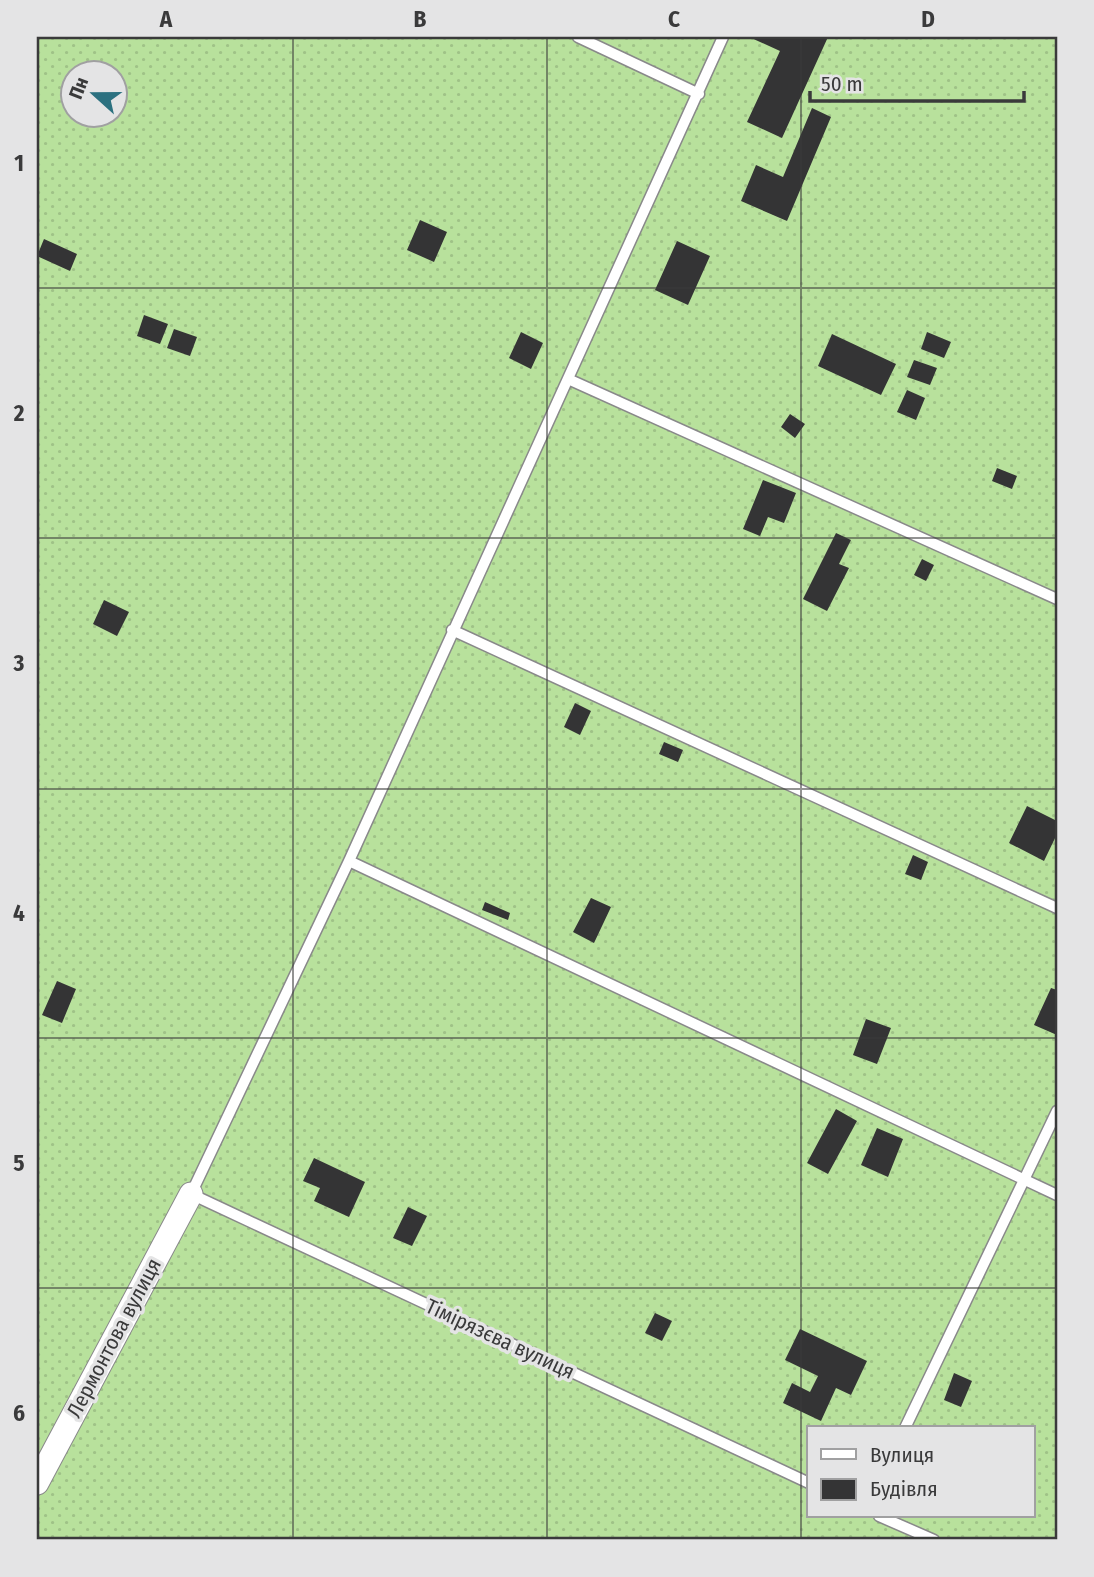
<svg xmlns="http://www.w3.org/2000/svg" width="1094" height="1577" viewBox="0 0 1094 1577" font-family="'Fira Sans Condensed',sans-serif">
	<defs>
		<pattern id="garden-dots" width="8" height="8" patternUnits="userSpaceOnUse" patternTransform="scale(1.75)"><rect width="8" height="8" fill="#b8e19c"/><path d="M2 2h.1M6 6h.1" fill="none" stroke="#9fc287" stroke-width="1.8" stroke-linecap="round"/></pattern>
	</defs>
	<rect width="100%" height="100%" fill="#e4e4e5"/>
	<!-- garden -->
	<path fill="url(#garden-dots)" fill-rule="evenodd" d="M 37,37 L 1057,37 L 1057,1540 L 37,1540 ZM 74,74 L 116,74 L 116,116 L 74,116 ZM 809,1428 L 1033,1428 L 1033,1516 L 809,1516 Z"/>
	<!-- building -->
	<path fill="#343435" d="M 749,37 L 828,37 L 782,138 L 747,122 L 780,51 Z
		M 812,108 L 831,117 L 787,221 L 741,201 L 756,165 L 783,177 Z
		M 420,220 L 447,232 L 434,262 L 407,250 Z
		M 44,239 L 77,254 L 70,271 L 37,256 Z
		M 677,241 L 710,256 L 688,305 L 655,290 Z
		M 144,315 L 168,324 L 160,344 L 137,336 Z
		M 174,329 L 197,337 L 190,356 L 167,348 Z
		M 521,332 L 543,343 L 531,369 L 509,358 Z
		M 927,332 L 951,342 L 944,358 L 921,349 Z
		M 832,334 L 896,364 L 881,395 L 818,366 Z
		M 914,360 L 937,368 L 930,385 L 907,377 Z
		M 907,390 L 925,398 L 916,420 L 897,412 Z
		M 790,414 L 805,424 L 795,438 L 781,427 Z
		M 997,468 L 1017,476 L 1012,489 L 992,481 Z
		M 763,480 L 796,493 L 784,523 L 768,517 L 760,536 L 743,529 Z
		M 836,533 L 851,540 L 839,564 L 849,568 L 827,611 L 803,599 Z
		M 922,559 L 934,565 L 926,581 L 914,575 Z
		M 104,600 L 129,612 L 117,636 L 93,624 Z
		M 575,703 L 591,711 L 580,735 L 564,727 Z
		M 664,742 L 683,750 L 678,762 L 659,754 Z
		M 1027,806 L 1057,821 L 1057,834 L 1044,861 L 1009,843 Z
		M 913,855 L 928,862 L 921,880 L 905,874 Z
		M 591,898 L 611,907 L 594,943 L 573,932 Z
		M 485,902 L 510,913 L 508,920 L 482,910 Z
		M 57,981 L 76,989 L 62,1023 L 42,1015 Z
		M 1051,988 L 1057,990 L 1057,1035 L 1034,1025 Z
		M 866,1019 L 891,1028 L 877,1064 L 853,1055 Z
		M 836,1109 L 857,1121 L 828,1174 L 807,1163 Z
		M 877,1128 L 903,1139 L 888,1177 L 861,1165 Z
		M 314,1158 L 365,1182 L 349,1217 L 314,1201 L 320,1188 L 303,1181 Z
		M 408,1207 L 427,1216 L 412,1246 L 393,1238 Z
		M 655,1313 L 672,1321 L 662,1341 L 645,1333 Z
		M 800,1329 L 867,1361 L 851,1395 L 836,1388 L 821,1421 L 783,1403 L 792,1383 L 810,1392 L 818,1376 L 785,1360 Z
		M 954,1373 L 972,1381 L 961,1407 L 944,1400 Z"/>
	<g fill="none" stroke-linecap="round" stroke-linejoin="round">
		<!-- lane casing -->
		<g stroke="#89898a" stroke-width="13">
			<path id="lane" d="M 578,37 L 699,94
				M 723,37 L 349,861 L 191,1194 L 809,1483
				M 568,379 L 1057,599
				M 452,630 L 1057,908
				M 349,861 L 1057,1195
				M 905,1428 L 1057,1111
				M 879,1516 L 934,1540"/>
		</g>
		<!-- street casing -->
		<g stroke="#89898a" stroke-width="25">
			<path id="street" d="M 37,1483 L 191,1194"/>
		</g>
		<!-- lane -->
		<use href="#lane" stroke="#fff" stroke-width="10"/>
		<!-- street -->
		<use href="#street" stroke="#fff" stroke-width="23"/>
	</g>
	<!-- grid -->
	<path fill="none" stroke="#3a3a3b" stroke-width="2" stroke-opacity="0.55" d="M 293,37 L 293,1540M 547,37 L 547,1540M 801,37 L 801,1540M 37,288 L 1057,288M 37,538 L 1057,538M 37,789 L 1057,789M 37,1038 L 1057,1038M 37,1288 L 1057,1288"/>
	<g text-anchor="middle" stroke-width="7" stroke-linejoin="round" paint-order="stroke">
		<!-- street labels -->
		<g font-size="21" fill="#3a3a3b" stroke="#e4e4e5">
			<text transform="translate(114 1338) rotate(-62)" y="7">Лермонтова вулиця</text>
			<text transform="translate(500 1339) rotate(25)" y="7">Тімірязєва вулиця</text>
		</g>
	</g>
	<!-- border -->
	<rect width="1094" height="1577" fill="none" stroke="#e4e4e5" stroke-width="77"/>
	<!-- legend -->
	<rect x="807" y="1426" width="228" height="91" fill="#e4e4e5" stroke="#a0a0a1" stroke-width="2"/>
	<rect x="821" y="1449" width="35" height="10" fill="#ffffff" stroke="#a0a0a1" stroke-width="2"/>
	<text x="870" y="1462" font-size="21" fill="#3a3a3b">Вулиця</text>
	<rect x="821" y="1479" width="35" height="21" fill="#343435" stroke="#a0a0a1" stroke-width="2"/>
	<text x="870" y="1496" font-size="21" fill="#3a3a3b">Будівля</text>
	<!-- north arrow -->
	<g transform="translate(94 94) rotate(291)"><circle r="33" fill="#e4e4e5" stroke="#a0a0a1" stroke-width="2"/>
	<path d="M0-5L12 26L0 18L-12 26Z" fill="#2c7180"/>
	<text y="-10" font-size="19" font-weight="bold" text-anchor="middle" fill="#3a3a3b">Пн</text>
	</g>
	<!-- scale -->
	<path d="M810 91v10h214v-10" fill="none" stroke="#3a3a3b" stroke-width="3.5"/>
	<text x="821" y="91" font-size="21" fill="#3a3a3b" stroke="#e4e4e5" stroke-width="5" paint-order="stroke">50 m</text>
	<rect x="38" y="38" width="1018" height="1500" fill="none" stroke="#3a3a3b" stroke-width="2.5"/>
	<g font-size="23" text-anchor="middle" font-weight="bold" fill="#3a3a3b">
		<text x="166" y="27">A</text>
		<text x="420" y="27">B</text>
		<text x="674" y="27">C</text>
		<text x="928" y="27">D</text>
		<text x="19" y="171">1</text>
		<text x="19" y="421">2</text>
		<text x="19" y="671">3</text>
		<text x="19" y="921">4</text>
		<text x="19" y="1171">5</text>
		<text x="19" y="1421">6</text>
	</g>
</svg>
